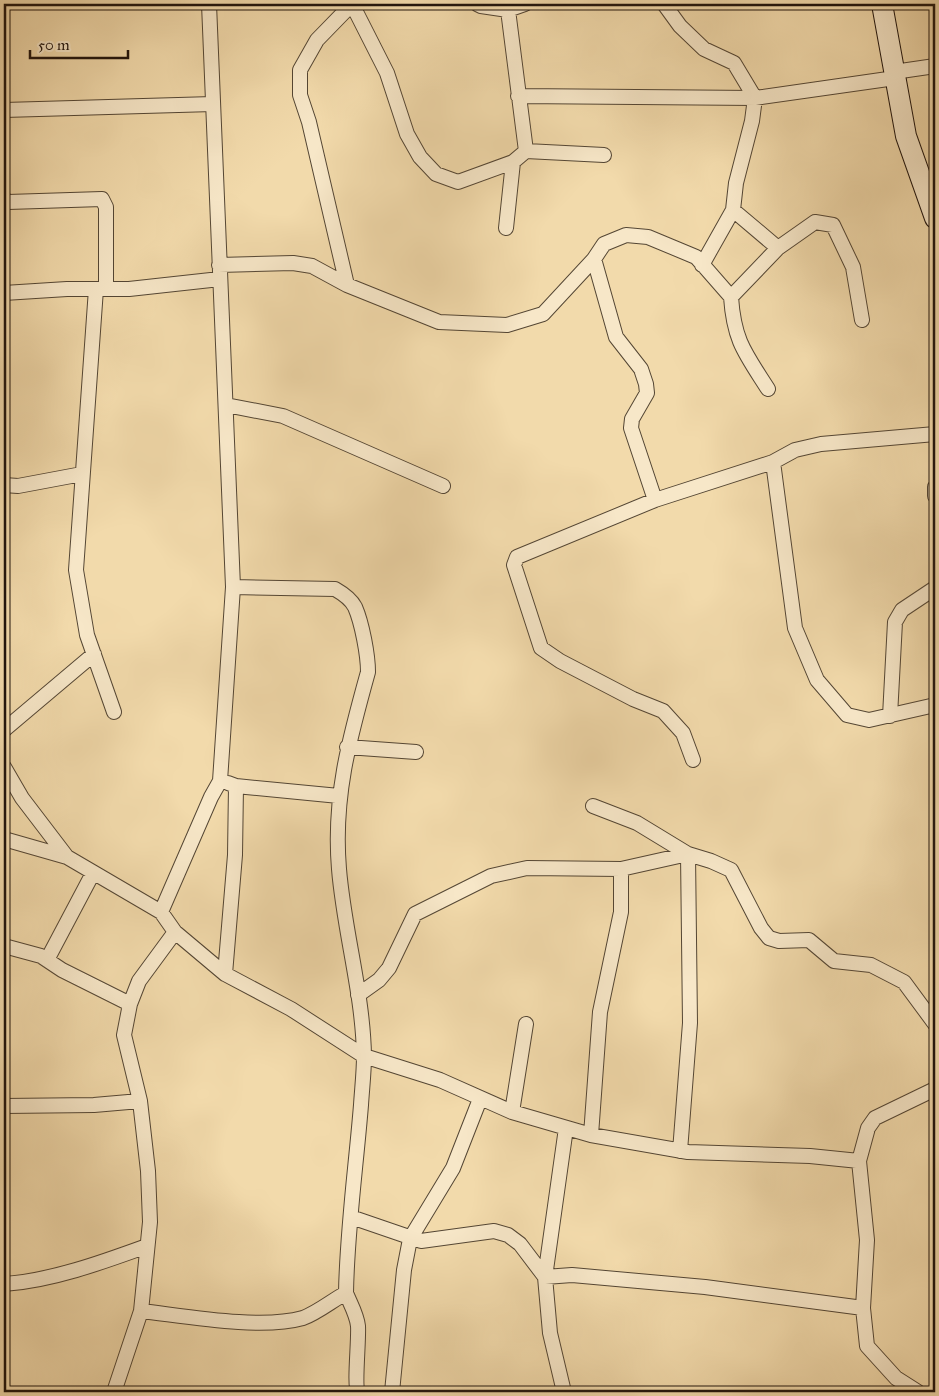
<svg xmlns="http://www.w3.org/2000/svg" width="939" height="1396" viewBox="0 0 939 1396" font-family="'IM FELL Great Primer',serif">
	<rect width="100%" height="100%" fill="#f2daab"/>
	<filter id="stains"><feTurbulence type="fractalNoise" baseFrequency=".004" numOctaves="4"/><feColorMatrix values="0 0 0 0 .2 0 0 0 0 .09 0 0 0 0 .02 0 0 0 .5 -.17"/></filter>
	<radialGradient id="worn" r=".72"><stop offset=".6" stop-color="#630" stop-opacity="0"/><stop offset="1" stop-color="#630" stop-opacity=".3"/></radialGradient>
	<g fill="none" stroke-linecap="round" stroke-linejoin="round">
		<!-- street casing -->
		<g stroke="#544634" stroke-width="16">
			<path id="street" d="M 477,4 L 481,6 L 508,10 L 525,4
				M 664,4 L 680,26 L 704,49 L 734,63 L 755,98 L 752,121 L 736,183 L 733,210 L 702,265
				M 894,72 L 935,66
				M 518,96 L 755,98 L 895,78
				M 4,110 L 213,104
				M 526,151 L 604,155
				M 4,199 L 8,202 L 102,199 L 106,207 L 106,289
				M 733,210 L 778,248
				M 506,228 L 513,162
				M 594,259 L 616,337 L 641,369 L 646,384 L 647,393 L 632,419 L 631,428 L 655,500
				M 219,265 L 293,263 L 312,266 L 347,285 L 439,322 L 507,325 L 543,314 L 594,259 L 604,244 L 626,235 L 648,237 L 696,257 L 731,297
				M 347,285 L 309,122 L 300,95 L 300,70 L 317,40 L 352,4 L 387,73 L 407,134 L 420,157 L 436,174 L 458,182 L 513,162 L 526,151 L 508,10
				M 96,289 L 76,570 L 87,635 L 114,712
				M 4,293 L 67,289 L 129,289 L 220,279
				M 768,389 C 745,353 734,341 731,297 L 778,248 L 815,222 L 833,225 L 853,267 L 862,320
				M 226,405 L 283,416 L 443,486
				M 773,462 L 795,628 L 817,680 L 847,715 L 869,720 L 935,705
				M 4,485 L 18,486 L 82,474
				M 935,487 L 935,496
				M 890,716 L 895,622 L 902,610 L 935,588
				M 4,730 L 94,654
				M 347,747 L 416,752
				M 693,760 L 683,733 L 663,711 L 633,699 L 560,661 L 541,648 L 514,565 L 517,557 L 655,500 L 773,462 L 795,450 L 821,444 L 935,434
				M 4,767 L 22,798 L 67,857
				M 228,783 L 236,786 L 339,796
				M 593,806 L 637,823 L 688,854 L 711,861 L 731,870 L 761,928 L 769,938 L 779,941 L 809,940 L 834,961 L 871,965 L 904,982 L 935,1024
				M 4,839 L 67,857 L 161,912 L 175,932 L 225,974 L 291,1009 L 364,1056 L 440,1080 L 512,1112 L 591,1135 L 688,1152 L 810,1156 L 859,1161
				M 161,912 L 211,797 L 220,781 L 233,587 L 209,4
				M 4,946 L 41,956 L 62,970 L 130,1004
				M 47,960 L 93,873
				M 225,974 L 235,855 L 236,786
				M 358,995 L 379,980 L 389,968 L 415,914 L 491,876 L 527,868 L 621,869 L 688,854 L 690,1023 L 680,1151
				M 4,1106 L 94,1105 L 140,1101
				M 512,1112 L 526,1024
				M 566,1128 L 545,1277 L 572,1275 L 705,1287 L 863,1308
				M 591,1135 L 600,1012 L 621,912 L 621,869
				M 351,1217 L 421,1241 L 494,1231 L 508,1235 L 520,1244 L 545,1277 L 550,1333 L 564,1392
				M 4,1284 C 51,1281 103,1262 147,1246
				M 346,1293 C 350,1303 357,1315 358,1326 C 359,1340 354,1385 358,1392
				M 141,1311 C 185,1316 260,1330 303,1318 C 317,1313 333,1300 346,1293 C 347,1230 356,1167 361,1105 C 362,1089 364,1072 364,1056 C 363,993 344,931 339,869 C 333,798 349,740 368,672 C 368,655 362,623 355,607 C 351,599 342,593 335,589 L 233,587
				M 114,1392 L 141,1311 L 150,1222 L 148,1171 L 140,1101 L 124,1035 L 130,1004 L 139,981 L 175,932
				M 392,1392 L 404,1270 L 410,1239 L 453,1168 L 480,1099
				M 918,1392 L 896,1378 L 867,1346 L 863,1308 L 867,1240 L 859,1161 L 868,1128 L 875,1118 L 935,1089"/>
		</g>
		<!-- secondary casing -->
		<g stroke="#20140d" stroke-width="22">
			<path id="secondary" d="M 882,4 L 906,136 L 935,218"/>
		</g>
		<!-- street -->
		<use href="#street" stroke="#f7e7c8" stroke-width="14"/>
		<!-- secondary -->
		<use href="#secondary" stroke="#f7e7c8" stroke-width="20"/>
	</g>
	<!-- margin -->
	<rect width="939" height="1396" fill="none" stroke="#f2daab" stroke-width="20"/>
	<rect x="5" y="5" width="929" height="1386" fill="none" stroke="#20140d" stroke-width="2.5"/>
	<rect x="10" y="10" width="919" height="1376" fill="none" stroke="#20140d"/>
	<!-- scale -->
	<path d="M30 50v8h98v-8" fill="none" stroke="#20140d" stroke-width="2.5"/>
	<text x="38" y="50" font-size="15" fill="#20140d" stroke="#f7e7c8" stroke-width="4" paint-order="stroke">50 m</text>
	<rect width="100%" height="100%" filter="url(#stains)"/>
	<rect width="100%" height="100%" fill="url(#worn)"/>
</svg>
